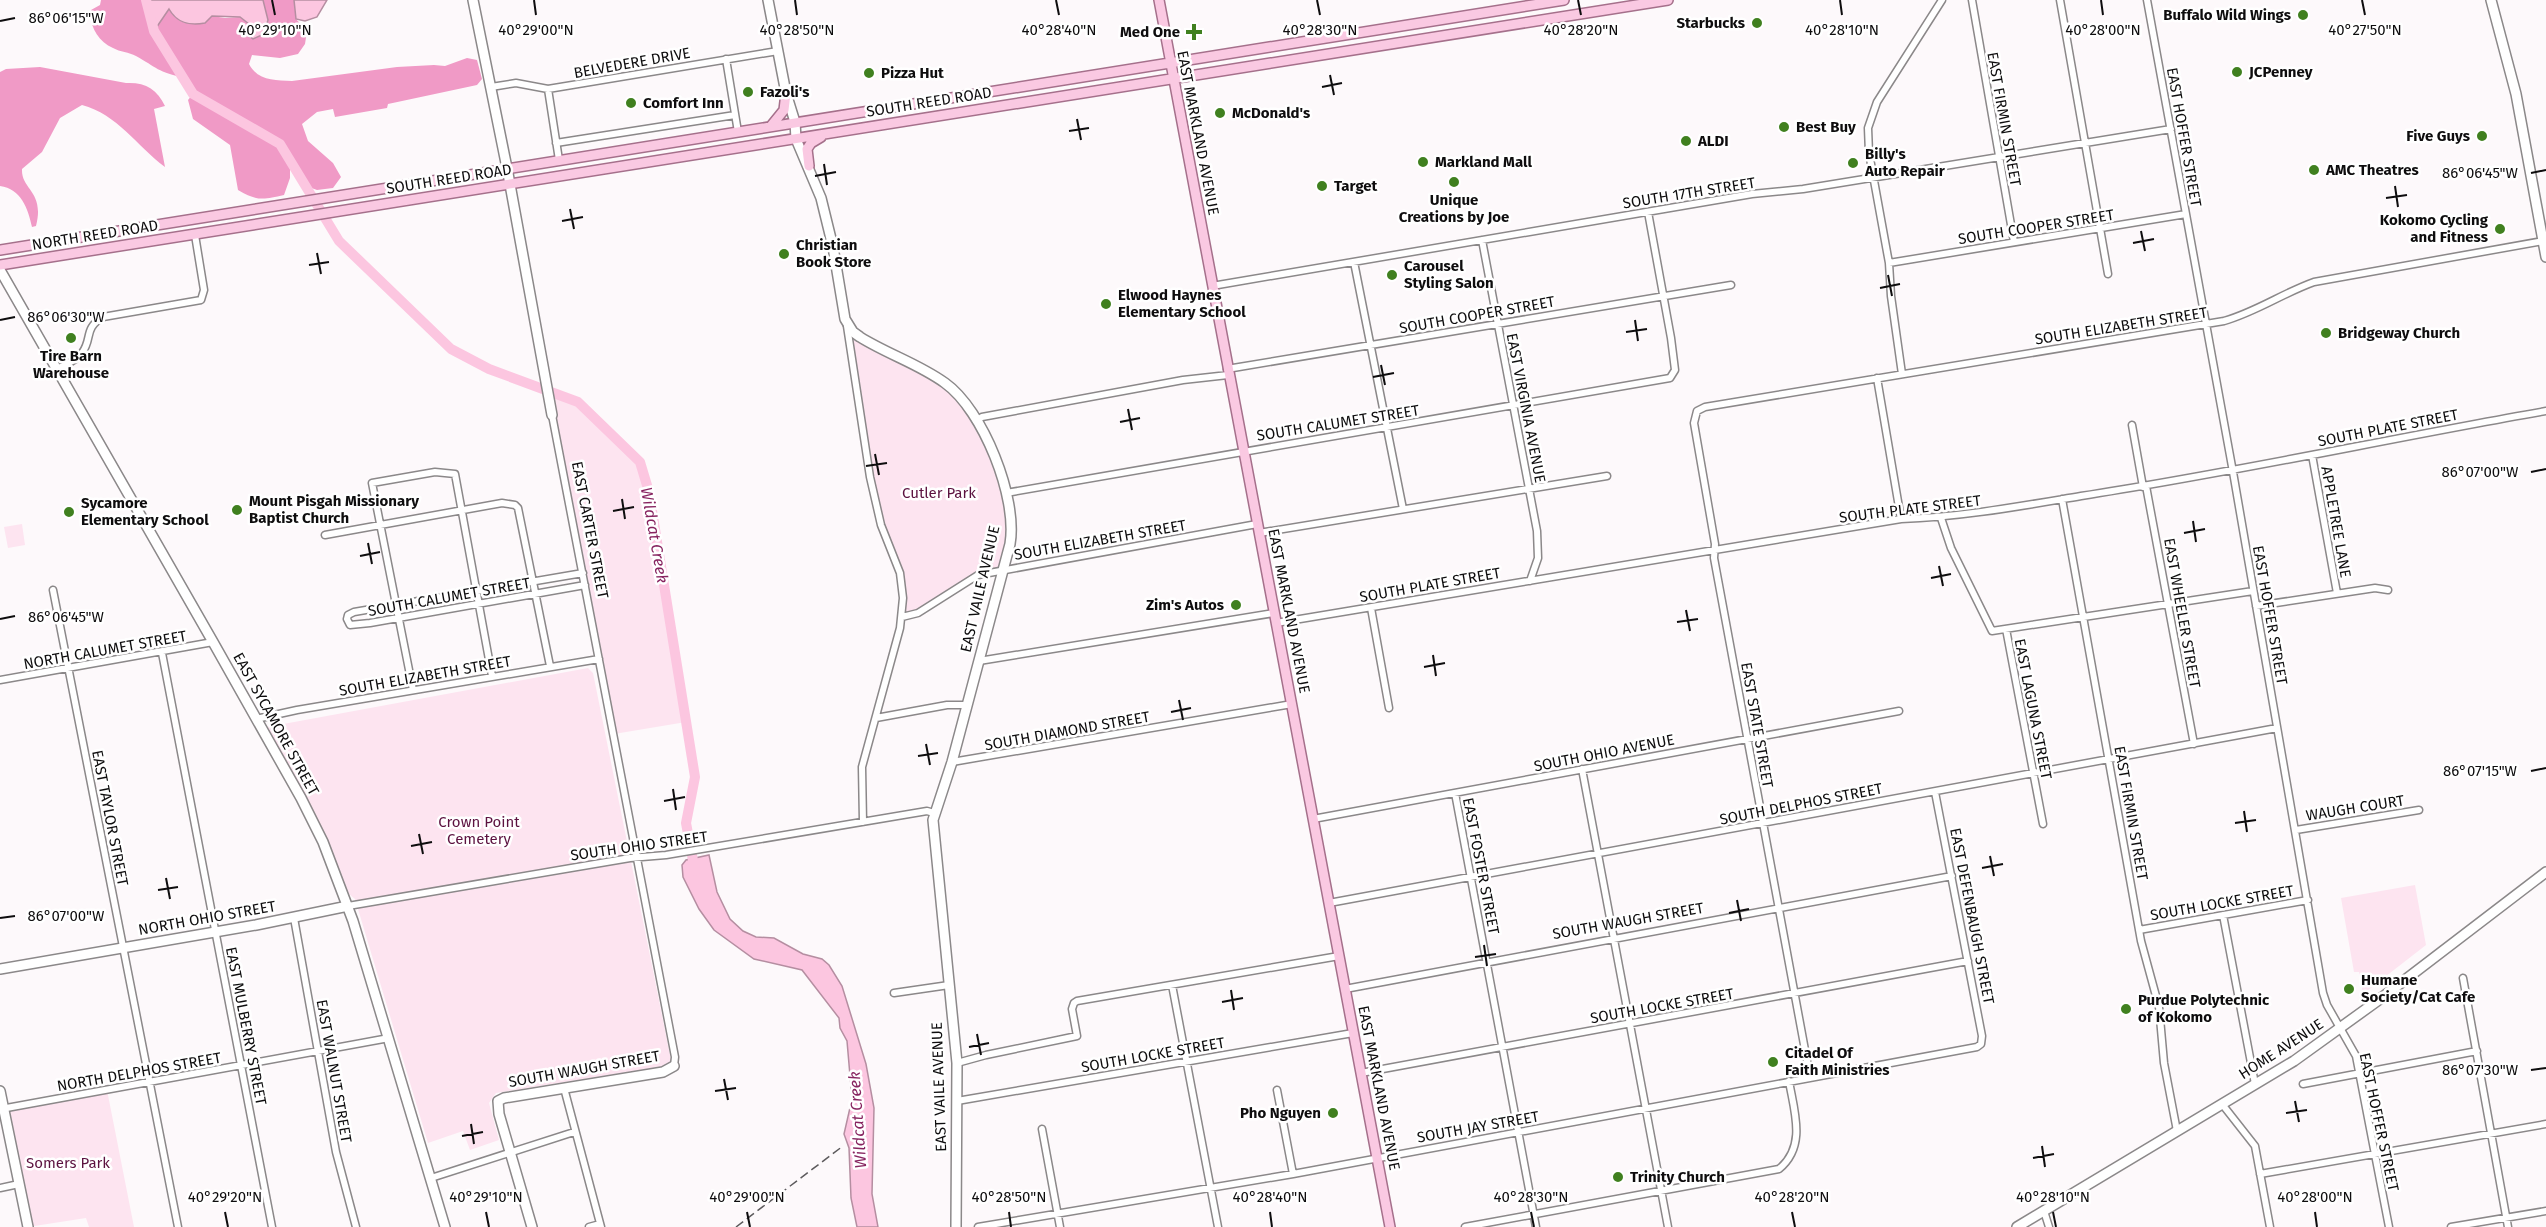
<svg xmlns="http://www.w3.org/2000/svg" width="2546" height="1227" viewBox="0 0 2546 1227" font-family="'Fira Sans',sans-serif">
	<rect width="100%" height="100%" fill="#fdf9fb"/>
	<!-- green -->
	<path fill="#fde4f0" d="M 853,332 L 946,384 L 982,431 L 1009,507 L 1003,570 L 978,575 L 927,608 L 902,617 L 902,584 L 878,515 L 849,336 Z
		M 548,391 L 578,402 L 640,462 L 649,492 L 686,722 L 614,734 Z
		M 22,524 L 25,545 L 8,548 L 4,527 Z
		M 588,668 L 593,673 L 671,1060 L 666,1066 L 496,1093 L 489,1103 L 499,1140 L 470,1150 L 463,1131 L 428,1143 L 355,899 L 349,894 L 316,817 L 267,727 Z
		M 2415,885 L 2426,945 L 2363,994 L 2359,972 L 2354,972 L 2341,898 Z
		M 107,1090 L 134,1227 L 89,1227 L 86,1218 L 28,1227 L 3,1109 Z"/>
	<!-- forest -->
	<path fill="#f09ac6" d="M 101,0 L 143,0 L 154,30 L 169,9 L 225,18 L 240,17 L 249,24 L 249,36 L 264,34 L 268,20 L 263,0 L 294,0 L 296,19 L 307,31 L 305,44 L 298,54 L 280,58 L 252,55 L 249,64 C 258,81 274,80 292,81 L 397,67 L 434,65 L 445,66 L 467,58 L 477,60 L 482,79 L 477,85 L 388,104 L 387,108 L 335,117 L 333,109 L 317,112 L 302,124 L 308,141 L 333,163 L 341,177 L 333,188 L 317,190 L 306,186 L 290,160 L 290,178 L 284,195 C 263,200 257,201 238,190 L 230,145 L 193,119 L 188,100 L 193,94 L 183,77 C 159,73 156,67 136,56 C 129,52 120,52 113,48 C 98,41 89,26 91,10 L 100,5 Z
		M 40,67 L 126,83 C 145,82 157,89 165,106 L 154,109 L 165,167 C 137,146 117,114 82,105 L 60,118 L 42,152 L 22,169 C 21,190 45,191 36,226 L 32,227 C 28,208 21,189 0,186 L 0,72 L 6,69 Z"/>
	<!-- water -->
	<path fill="#fcc6e0" stroke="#b58ea1" stroke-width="1.5" d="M 143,0 L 263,0 L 268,20 L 264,34 L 253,39 L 249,36 L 249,24 L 240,17 L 212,16 L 205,23 C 189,26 177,23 169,9 L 154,31 Z
		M 294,0 L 327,0 L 317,17 L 305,21 L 296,19 Z
		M 709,855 L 717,892 L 730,919 L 743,931 L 756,937 L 774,938 L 803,954 L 822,959 L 829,965 L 842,986 L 866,1064 L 874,1108 L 872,1194 L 878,1227 L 857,1227 L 851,1198 L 849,1148 L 844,1134 L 852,1099 L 847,1041 L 840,1028 L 839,1018 L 802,970 L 754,959 L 714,930 L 699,909 L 683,877 L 682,865 L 686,860 Z"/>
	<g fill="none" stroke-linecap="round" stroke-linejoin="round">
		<!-- river -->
		<path stroke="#fcc6e0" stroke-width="10" d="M 146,0 L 154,31 L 193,94 L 280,144 L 339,241 L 451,349 L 489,369 L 578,402 L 640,462 L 649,492 L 695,777 L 686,823 L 695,871"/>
		<!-- street casing -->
		<g stroke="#8b8889" stroke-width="9">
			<path id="street" d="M 1972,0 L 2014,242
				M 2060,0 L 2108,274
				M 2147,0 L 2233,472 L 2323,993 L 2327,1005 L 2356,1056 L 2389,1227
				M 726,59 L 738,132
				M 491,87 L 516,83 L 548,89 L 778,51
				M 548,89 L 559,160
				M 556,143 L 735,115
				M 1482,240 L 1537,531 L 1538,558 L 1530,581
				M 1354,262 L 1403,509
				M 1889,263 L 2186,214
				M 1212,286 L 1752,194 L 1803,189 L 2171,129
				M 847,326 L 870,477 L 881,525 L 900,573 L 903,598 L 900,628 L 862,767 L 863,822
				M 57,369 C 65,365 76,361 82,353 C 93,338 83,329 103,317 L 201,300 L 204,290 L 195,235
				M 1227,369 L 1731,285
				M 1902,374 L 1891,296 L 1889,263 L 1869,153 L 1868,128 L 1877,102 L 1942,0
				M 1877,378 L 1901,519
				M 552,415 L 675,1057 L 674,1066
				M 976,421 L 982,417 L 1183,380 L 1228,375
				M 2132,425 L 2143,487
				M 2312,455 L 2337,593
				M 2146,486 L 2194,744
				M 1006,493 L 1670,378 L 1675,370 L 1671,338 L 1648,212
				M 2062,499 L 2141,941 L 2159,1007 L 2164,1063 L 2177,1131
				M 1941,518 L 1951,548 L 1992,631 L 2253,591
				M 1259,533 L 1607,476
				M 325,535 L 502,503 L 515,505 L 518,508 L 550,666
				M 583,573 L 354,612 L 348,615 L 347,619 L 350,625 L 370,623 L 585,585
				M 53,590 L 178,1227
				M 2256,606 L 2375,588 L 2388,590
				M 1371,608 L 1389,708
				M 902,617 L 918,613 L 978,575 L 1257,524
				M 1276,623 L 1901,519 C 1962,517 2021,506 2081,496 C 2237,472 2391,438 2546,411
				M 2006,629 L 2043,824
				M 162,653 L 272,1227
				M 979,661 L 1274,613
				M 0,680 L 213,642
				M 413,690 L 372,483 L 435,472 L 455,474 L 492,676
				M 876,718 L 947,705 L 968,705
				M 256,719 L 297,710 L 599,659
				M 952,762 L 1292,704
				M 1582,769 L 1668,1227
				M 1455,793 L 1536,1227
				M 1313,819 L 1899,711
				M 2296,830 L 2419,810
				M 1329,903 L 2277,728
				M 348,906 L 630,858 L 666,855 L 927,811 L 934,813
				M 2223,915 L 2255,1084
				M 294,918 L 336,1152 L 356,1227
				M 2139,930 L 2308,900
				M 2463,978 L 2508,1227
				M 1172,985 L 1218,1227
				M 1345,989 L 1952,876
				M 894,993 L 949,985
				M 957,1063 L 986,1055 L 1077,1036 L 1072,1009 L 1074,1003 L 1077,1001 L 1339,956
				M 1361,1073 L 1968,961
				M 1810,1077 L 1714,558 L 1715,544 L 1694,423 L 1697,411 L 1705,407 L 2224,321 C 2256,312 2283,293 2314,282 L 2543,241
				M 2303,1084 L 2477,1051
				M 564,1088 L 601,1227
				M 1277,1090 L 1293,1174
				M 957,1101 L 1353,1033
				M 2222,1104 L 2255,1146 L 2270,1227
				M 1,1109 L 389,1038
				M 1042,1129 L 1060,1227
				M 2260,1174 L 2546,1124
				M 431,1178 L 574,1132
				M 0,1188 L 19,1184
				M 2044,1211 L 2049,1227
				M 589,1227 L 600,1224
				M 978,1227 L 1293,1174 L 1977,1047 L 1981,1044 L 1982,1036 L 1935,792
				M 1465,1227 L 1779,1169 C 1807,1146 1794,1111 1789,1081
				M 2451,1227 L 2546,1211"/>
		</g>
		<!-- secondary casing -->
		<g stroke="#8b8889" stroke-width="12">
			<path id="secondary" d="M 473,0 L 507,168 L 552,415
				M 768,0 L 786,93 L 795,122 L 796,139 L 821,198 L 833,247 L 845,319 L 853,332 L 860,337 C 887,354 919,364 945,383 C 983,410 1018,498 1010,544 L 952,762 L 933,820 L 957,1063 L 956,1227
				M 2491,0 L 2516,94 L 2546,257
				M 0,270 L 213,642 L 301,798 L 323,842 L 353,921 L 445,1227
				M 0,969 L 256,925 L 348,906
				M 0,1091 L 28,1227
				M 532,1227 L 499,1114 L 498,1101 L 504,1098 L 663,1072 L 674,1066
				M 2017,1227 L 2294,1061 L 2380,999 L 2546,872"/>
		</g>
		<!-- primary casing -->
		<g stroke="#a5708b" stroke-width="12">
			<path id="primary" d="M 1159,0 L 1390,1227
				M 771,126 L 784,110 L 786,93
				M 809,166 L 807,149 L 811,143 L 821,137
				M 0,250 L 1564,0
				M 0,265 L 1668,0"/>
		</g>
		<!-- street -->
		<use href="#street" stroke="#fff" stroke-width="6"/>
		<!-- secondary -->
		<use href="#secondary" stroke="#fff" stroke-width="9"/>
		<!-- primary -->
		<use href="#primary" stroke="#fac9e2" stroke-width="9"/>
		<!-- rail -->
		<path stroke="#5c5a5c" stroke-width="1.5" stroke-dasharray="9 4.5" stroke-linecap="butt" d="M 736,1227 L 843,1146"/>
	</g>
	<!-- ticks -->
	<path fill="none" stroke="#0e0d0e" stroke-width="2" d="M 272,0 L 275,15M 534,0 L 536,15M 795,0 L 797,15M 1056,0 L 1059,15M 1317,0 L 1320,15M 1578,0 L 1581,15M 1840,0 L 1842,15M 2101,0 L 2103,15M 2362,0 L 2365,15M 0,21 L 15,18M 1330,75 L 1334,95M 1322,87 L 1342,83M 1077,119 L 1081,140M 1069,131 L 1089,128M 824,164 L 827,185M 2531,173 L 2546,170M 815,176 L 836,172M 2395,186 L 2398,207M 2386,198 L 2407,195M 570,209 L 574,229M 562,221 L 583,217M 2141,231 L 2145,251M 2133,243 L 2154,239M 317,253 L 321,274M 309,265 L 329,262M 1888,275 L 1892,296M 1880,288 L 1900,284M 0,320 L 15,317M 1635,320 L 1638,341M 1626,332 L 1647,329M 1381,365 L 1385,385M 1373,377 L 1394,373M 1128,409 L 1132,430M 1120,422 L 1140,418M 875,454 L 879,475M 866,466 L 887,463M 2531,472 L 2546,469M 622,499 L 625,519M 613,511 L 634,507M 2193,521 L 2196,542M 2184,533 L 2205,529M 368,543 L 372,564M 360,556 L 380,552M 1939,566 L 1943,586M 1931,578 L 1951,574M 1686,610 L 1690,631M 0,619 L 15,616M 1677,622 L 1698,619M 1433,655 L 1436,676M 1424,667 L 1445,663M 1179,700 L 1183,720M 1171,712 L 1191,708M 926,744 L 930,765M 918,756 L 938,753M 2531,771 L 2546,768M 673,789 L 676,810M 664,801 L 685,797M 2244,811 L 2247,832M 2235,823 L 2256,820M 419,834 L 423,854M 411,846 L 432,842M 1990,856 L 1994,876M 1982,868 L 2003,864M 166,878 L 170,899M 158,890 L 178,887M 1737,900 L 1741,921M 1729,913 L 1749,909M 0,918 L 15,916M 1484,945 L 1487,966M 1475,957 L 1496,954M 1231,990 L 1234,1010M 1222,1002 L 1243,998M 977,1034 L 981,1055M 969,1047 L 989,1043M 2531,1070 L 2546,1068M 724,1079 L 728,1100M 715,1091 L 736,1088M 2295,1101 L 2299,1122M 2286,1113 L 2307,1110M 471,1124 L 474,1144M 462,1136 L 483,1132M 2042,1146 L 2045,1167M 2033,1158 L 2054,1154M 225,1212 L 228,1227M 486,1212 L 489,1227M 747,1212 L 750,1227M 1009,1212 L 1011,1227M 1270,1212 L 1272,1227M 1531,1212 L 1534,1227M 1792,1212 L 1795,1227M 2053,1212 L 2056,1227M 2315,1212 L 2317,1227"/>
	<!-- markers -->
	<g fill="#40801f" stroke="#fff" stroke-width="2">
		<circle cx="2303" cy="15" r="6"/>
		<circle cx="1757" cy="23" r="6"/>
		<path d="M1191 23h6v6h6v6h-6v6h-6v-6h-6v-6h6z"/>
		<circle cx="2237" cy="72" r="6"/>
		<circle cx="869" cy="73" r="6"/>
		<circle cx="748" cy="92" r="6"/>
		<circle cx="631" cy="103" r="6"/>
		<circle cx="1220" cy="113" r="6"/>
		<circle cx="1784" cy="127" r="6"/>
		<circle cx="2482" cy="136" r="6"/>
		<circle cx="1686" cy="141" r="6"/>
		<circle cx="1423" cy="162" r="6"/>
		<circle cx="1853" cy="163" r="6"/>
		<circle cx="2314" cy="170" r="6"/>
		<circle cx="1454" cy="182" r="6"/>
		<circle cx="1322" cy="186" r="6"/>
		<circle cx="2500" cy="229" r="6"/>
		<circle cx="784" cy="254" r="6"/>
		<circle cx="1392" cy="275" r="6"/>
		<circle cx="1106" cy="304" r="6"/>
		<circle cx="2326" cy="333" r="6"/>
		<circle cx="71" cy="338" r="6"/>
		<circle cx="237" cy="510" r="6"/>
		<circle cx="69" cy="512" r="6"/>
		<circle cx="1236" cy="605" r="6"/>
		<circle cx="2349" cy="989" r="6"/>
		<circle cx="2126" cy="1009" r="6"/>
		<circle cx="1773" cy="1062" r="6"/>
		<circle cx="1333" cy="1113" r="6"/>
		<circle cx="1618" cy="1177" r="6"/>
	</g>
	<g text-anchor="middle" stroke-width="5" stroke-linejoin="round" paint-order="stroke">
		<!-- poi labels -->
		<g font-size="15" font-weight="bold" fill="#0e0d0e" stroke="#fff" text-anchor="start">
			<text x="2291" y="20" text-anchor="end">Buffalo Wild Wings</text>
			<text x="1745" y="28" text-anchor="end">Starbucks</text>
			<text x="1180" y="37" text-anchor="end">Med One</text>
			<text x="2249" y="77">JCPenney</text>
			<text x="881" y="78">Pizza Hut</text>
			<text x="760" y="97">Fazoli's</text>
			<text x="643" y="108">Comfort Inn</text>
			<text x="1232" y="118">McDonald's</text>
			<text x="1796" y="132">Best Buy</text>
			<text x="2470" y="141" text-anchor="end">Five Guys</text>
			<text x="1698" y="146">ALDI</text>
			<text x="1865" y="159">Billy's<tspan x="1865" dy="17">Auto Repair</tspan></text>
			<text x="1435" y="167">Markland Mall</text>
			<text x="2326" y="175">AMC Theatres</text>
			<text x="1334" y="191">Target</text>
			<text x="1454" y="205" text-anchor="middle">Unique<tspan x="1454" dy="17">Creations by Joe</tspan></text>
			<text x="2488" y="225" text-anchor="end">Kokomo Cycling<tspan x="2488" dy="17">and Fitness</tspan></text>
			<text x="796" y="250">Christian<tspan x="796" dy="17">Book Store</tspan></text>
			<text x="1404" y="271">Carousel<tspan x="1404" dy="17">Styling Salon</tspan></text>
			<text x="1118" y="300">Elwood Haynes<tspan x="1118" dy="17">Elementary School</tspan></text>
			<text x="2338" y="338">Bridgeway Church</text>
			<text x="71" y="361" text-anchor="middle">Tire Barn<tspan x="71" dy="17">Warehouse</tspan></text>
			<text x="249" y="506">Mount Pisgah Missionary<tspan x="249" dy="17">Baptist Church</tspan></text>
			<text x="81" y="508">Sycamore<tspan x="81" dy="17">Elementary School</tspan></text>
			<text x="1224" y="610" text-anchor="end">Zim's Autos</text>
			<text x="2361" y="985">Humane<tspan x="2361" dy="17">Society/Cat Cafe</tspan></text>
			<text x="2138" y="1005">Purdue Polytechnic<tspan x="2138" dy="17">of Kokomo</tspan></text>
			<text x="1785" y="1058">Citadel Of<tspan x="1785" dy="17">Faith Ministries</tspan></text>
			<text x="1321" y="1118" text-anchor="end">Pho Nguyen</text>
			<text x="1630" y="1182">Trinity Church</text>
		</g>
		<!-- street labels -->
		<g font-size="15" fill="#0e0d0e" stroke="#fff">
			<text transform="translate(632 63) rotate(-10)" y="5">BELVEDERE DRIVE</text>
			<text transform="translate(929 102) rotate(-9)" y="5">SOUTH REED ROAD</text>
			<text transform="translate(2004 119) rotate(80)" y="5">EAST FIRMIN STREET</text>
			<text transform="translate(1198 133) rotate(79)" y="5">EAST MARKLAND AVENUE</text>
			<text transform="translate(2184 137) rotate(80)" y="5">EAST HOFFER STREET</text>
			<text transform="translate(449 179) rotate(-9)" y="5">SOUTH REED ROAD</text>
			<text transform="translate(1689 193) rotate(-9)" y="5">SOUTH 17TH STREET</text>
			<text transform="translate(2036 227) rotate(-9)" y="5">SOUTH COOPER STREET</text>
			<text transform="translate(95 235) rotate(-9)" y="5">NORTH REED ROAD</text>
			<text transform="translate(1477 315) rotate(-10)" y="5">SOUTH COOPER STREET</text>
			<text transform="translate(2121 326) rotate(-9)" y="5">SOUTH ELIZABETH STREET</text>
			<text transform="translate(1526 408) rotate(79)" y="5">EAST VIRGINIA AVENUE</text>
			<text transform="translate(1338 423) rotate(-9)" y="5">SOUTH CALUMET STREET</text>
			<text transform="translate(2388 428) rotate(-11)" y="5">SOUTH PLATE STREET</text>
			<text transform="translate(1910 509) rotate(-7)" y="5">SOUTH PLATE STREET</text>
			<text transform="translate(2336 522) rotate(80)" y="5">APPLETREE LANE</text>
			<text transform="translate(590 530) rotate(79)" y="5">EAST CARTER STREET</text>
			<text transform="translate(1100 540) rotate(-10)" y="5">SOUTH ELIZABETH STREET</text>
			<text transform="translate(1430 585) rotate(-10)" y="5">SOUTH PLATE STREET</text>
			<text transform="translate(980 589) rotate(-77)" y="5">EAST VAILE AVENUE</text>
			<text transform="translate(449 597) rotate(-10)" y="5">SOUTH CALUMET STREET</text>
			<text transform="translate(1289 611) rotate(79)" y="5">EAST MARKLAND AVENUE</text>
			<text transform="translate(2182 613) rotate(80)" y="5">EAST WHEELER STREET</text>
			<text transform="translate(2270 615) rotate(80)" y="5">EAST HOFFER STREET</text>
			<text transform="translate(105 650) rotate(-10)" y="5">NORTH CALUMET STREET</text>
			<text transform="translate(425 676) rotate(-10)" y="5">SOUTH ELIZABETH STREET</text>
			<text transform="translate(2033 709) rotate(79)" y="5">EAST LAGUNA STREET</text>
			<text transform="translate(276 724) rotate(61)" y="5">EAST SYCAMORE STREET</text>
			<text transform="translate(1757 725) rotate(80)" y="5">EAST STATE STREET</text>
			<text transform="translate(1067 731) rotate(-10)" y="5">SOUTH DIAMOND STREET</text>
			<text transform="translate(1604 753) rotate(-11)" y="5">SOUTH OHIO AVENUE</text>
			<text transform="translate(1801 804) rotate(-11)" y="5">SOUTH DELPHOS STREET</text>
			<text transform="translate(2355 808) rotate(-9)" y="5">WAUGH COURT</text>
			<text transform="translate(2131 813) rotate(80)" y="5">EAST FIRMIN STREET</text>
			<text transform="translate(110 818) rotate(79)" y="5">EAST TAYLOR STREET</text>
			<text transform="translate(639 846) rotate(-8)" y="5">SOUTH OHIO STREET</text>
			<text transform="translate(1481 866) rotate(79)" y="5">EAST FOSTER STREET</text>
			<text transform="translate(2222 903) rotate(-10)" y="5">SOUTH LOCKE STREET</text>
			<text transform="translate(1972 916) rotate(79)" y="5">EAST DEFENBAUGH STREET</text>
			<text transform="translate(207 918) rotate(-10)" y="5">NORTH OHIO STREET</text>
			<text transform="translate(1628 921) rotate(-10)" y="5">SOUTH WAUGH STREET</text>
			<text transform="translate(1662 1006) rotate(-10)" y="5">SOUTH LOCKE STREET</text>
			<text transform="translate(246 1026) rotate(79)" y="5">EAST MULBERRY STREET</text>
			<text transform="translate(2281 1049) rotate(-33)" y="5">HOME AVENUE</text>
			<text transform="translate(1153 1055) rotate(-10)" y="5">SOUTH LOCKE STREET</text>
			<text transform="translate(584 1069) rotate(-10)" y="5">SOUTH WAUGH STREET</text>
			<text transform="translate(334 1071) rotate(80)" y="5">EAST WALNUT STREET</text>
			<text transform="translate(139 1072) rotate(-10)" y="5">NORTH DELPHOS STREET</text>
			<text transform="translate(939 1087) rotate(-92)" y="5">EAST VAILE AVENUE</text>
			<text transform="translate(1379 1088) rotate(79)" y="5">EAST MARKLAND AVENUE</text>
			<text transform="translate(2379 1122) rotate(78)" y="5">EAST HOFFER STREET</text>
			<text transform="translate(1478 1127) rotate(-10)" y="5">SOUTH JAY STREET</text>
		</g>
		<!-- park labels -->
		<g font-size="15" fill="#5c1240" stroke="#fff">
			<text x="939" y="498">Cutler Park</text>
			<text x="479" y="827">Crown Point<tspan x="479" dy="17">Cemetery</tspan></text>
			<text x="68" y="1168">Somers Park</text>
		</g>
		<!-- water labels -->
		<g font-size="16" font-style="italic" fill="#872460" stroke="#fff">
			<text transform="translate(655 535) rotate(80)" y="6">Wildcat Creek</text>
			<text transform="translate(857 1120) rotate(-94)" y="6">Wildcat Creek</text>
		</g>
	</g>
	<g font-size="15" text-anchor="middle" fill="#0e0d0e" stroke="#fff" stroke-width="5" stroke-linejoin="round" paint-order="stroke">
		<text x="66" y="23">86°06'15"W</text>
		<text x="2365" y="35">40°27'50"N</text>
		<text x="275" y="35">40°29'10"N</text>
		<text x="536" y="35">40°29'00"N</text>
		<text x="797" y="35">40°28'50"N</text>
		<text x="1059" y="35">40°28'40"N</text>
		<text x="1320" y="35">40°28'30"N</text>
		<text x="1581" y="35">40°28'20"N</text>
		<text x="1842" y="35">40°28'10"N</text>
		<text x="2103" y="35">40°28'00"N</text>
		<text x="2480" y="178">86°06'45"W</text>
		<text x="66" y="322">86°06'30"W</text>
		<text x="2480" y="477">86°07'00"W</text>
		<text x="66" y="622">86°06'45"W</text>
		<text x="2480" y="776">86°07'15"W</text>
		<text x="66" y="921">86°07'00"W</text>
		<text x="2480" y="1075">86°07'30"W</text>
		<text x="225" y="1202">40°29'20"N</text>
		<text x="486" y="1202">40°29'10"N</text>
		<text x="747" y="1202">40°29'00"N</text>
		<text x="1009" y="1202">40°28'50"N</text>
		<text x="1270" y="1202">40°28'40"N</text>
		<text x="1531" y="1202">40°28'30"N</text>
		<text x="1792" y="1202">40°28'20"N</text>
		<text x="2053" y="1202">40°28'10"N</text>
		<text x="2315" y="1202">40°28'00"N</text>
	</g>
</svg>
